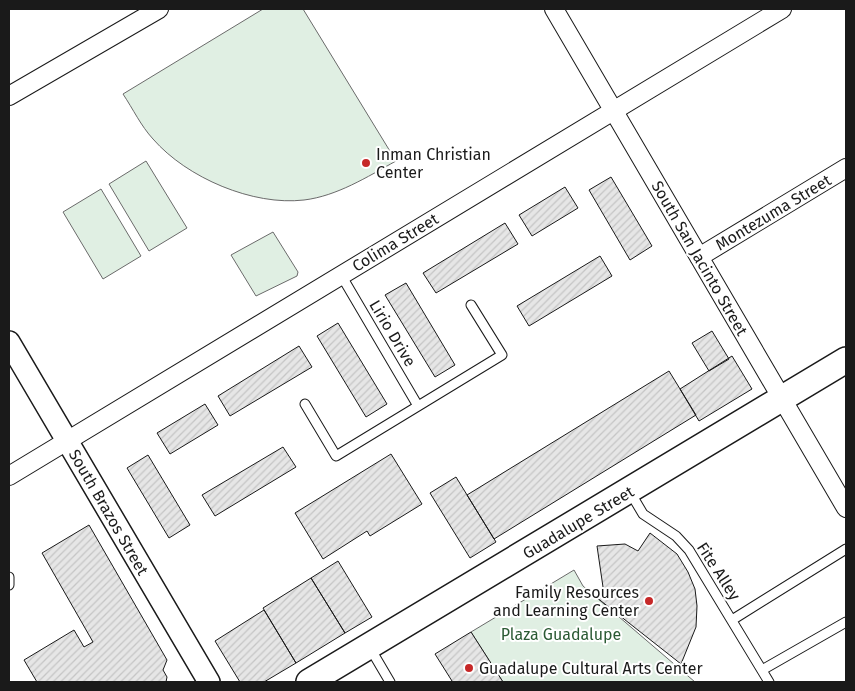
<svg xmlns="http://www.w3.org/2000/svg" width="855" height="691" viewBox="0 0 855 691" font-family="'Fira Sans',sans-serif">
	<defs>
		<pattern id="building-hatch" width="6" height="6" patternUnits="userSpaceOnUse" patternTransform="scale(1.25)"><rect width="6" height="6" fill="#e6e6e6"/><path d="M-1 1l2-2M0 6l6-6M5 7l2-2" fill="none" stroke="#c5c5c5"/></pattern>
	</defs>
	<rect width="100%" height="100%" fill="#fff"/>
	<!-- park -->
	<path fill="#e0efe3" stroke="#6a6a6a" d="M 263,9 L 303,9 L 396,161 C 367,177 337,196 304,200 C 253,206 187,178 153,139 C 141,126 133,109 123,94 Z
		M 146,161 L 187,228 L 149,251 L 109,184 Z
		M 101,189 L 141,256 L 103,279 L 63,212 Z
		M 273,232 L 298,272 L 297,276 L 256,296 L 231,255 Z
		M 574,570 L 583,586 L 695,682 L 503,682 L 471,632 Z"/>
	<!-- building -->
	<path fill="url(#building-hatch)" stroke="#1a1a1a" d="M 611,177 L 652,246 L 630,260 L 589,190 Z
		M 565,187 L 578,208 L 532,236 L 519,215 Z
		M 505,223 L 518,244 L 436,293 L 423,273 Z
		M 600,256 L 612,276 L 529,326 L 517,306 Z
		M 406,283 L 455,365 L 435,377 L 385,295 Z
		M 338,323 L 387,404 L 366,417 L 317,336 Z
		M 712,331 L 729,359 L 709,371 L 692,343 Z
		M 299,346 L 312,367 L 230,416 L 218,396 Z
		M 732,356 L 752,389 L 699,421 L 680,389 Z
		M 669,371 L 696,415 L 494,539 L 467,495 Z
		M 205,404 L 218,425 L 170,454 L 157,433 Z
		M 283,447 L 296,467 L 215,516 L 202,495 Z
		M 391,454 L 422,504 L 370,536 L 367,531 L 323,559 L 295,513 Z
		M 148,455 L 190,525 L 169,538 L 127,468 Z
		M 456,477 L 496,542 L 470,558 L 430,493 Z
		M 89,525 L 167,660 L 163,670 L 167,677 L 166,682 L 37,682 L 24,660 L 74,630 L 84,647 L 93,642 L 42,553 Z
		M 650,533 L 677,554 L 688,572 L 695,589 L 697,606 L 696,627 L 681,664 L 596,597 L 603,587 L 597,546 L 625,544 L 638,551 Z
		M 338,561 L 372,617 L 345,633 L 311,578 Z
		M 311,578 L 345,633 L 296,663 L 263,608 Z
		M 264,610 L 296,663 L 264,682 L 240,682 L 215,641 Z
		M 471,632 L 503,682 L 450,682 L 452,681 L 435,654 Z"/>
	<g fill="none" stroke-linecap="round" stroke-linejoin="round">
		<!-- service casing -->
		<g stroke="#1a1a1a" stroke-width="11">
			<path id="service" d="M 341,275 L 418,406
				M 305,404 L 336,456 L 502,355 L 471,305
				M 630,492 L 643,514 L 676,536 L 689,550 L 769,682
				M 9,577 L 9,585
				M 732,620 L 846,549
				M 370,648 L 390,682
				M 762,670 L 846,622"/>
		</g>
		<!-- minor casing -->
		<g stroke="#1a1a1a" stroke-width="20">
			<path id="minor" d="M 554,9 L 846,508
				M 9,96 L 159,9
				M 699,257 L 846,168
				M 9,476 L 782,9"/>
		</g>
		<!-- tertiary casing -->
		<g stroke="#1a1a1a" stroke-width="24">
			<path id="tertiary" d="M 9,342 L 209,682"/>
		</g>
		<!-- secondary casing -->
		<g stroke="#1a1a1a" stroke-width="28">
			<path id="secondary" d="M 309,682 L 846,360"/>
		</g>
		<!-- service -->
		<use href="#service" stroke="#fff" stroke-width="9"/>
		<!-- minor -->
		<use href="#minor" stroke="#fff" stroke-width="18"/>
		<!-- tertiary -->
		<use href="#tertiary" stroke="#fff" stroke-width="21"/>
		<!-- secondary -->
		<use href="#secondary" stroke="#fff" stroke-width="25"/>
	</g>
	<!-- markers -->
	<g fill="#c62828" stroke="#fff" stroke-width="2">
		<circle cx="366" cy="163" r="5"/>
		<circle cx="649" cy="601" r="5"/>
		<circle cx="469" cy="668" r="5"/>
	</g>
	<g text-anchor="middle" stroke-width="4" stroke-linejoin="round" paint-order="stroke">
		<!-- poi labels -->
		<g font-size="16" fill="#1a1a1a" stroke="#fff" text-anchor="start">
			<text x="376" y="160">Inman Christian<tspan x="376" dy="18">Center</tspan></text>
			<text x="639" y="598" text-anchor="end">Family Resources<tspan x="639" dy="18">and Learning Center</tspan></text>
			<text x="479" y="674">Guadalupe Cultural Arts Center</text>
		</g>
		<!-- street labels -->
		<g font-size="16" fill="#1a1a1a" stroke="#fff">
			<text transform="translate(773 212) rotate(-31)" y="6">Montezuma Street</text>
			<text transform="translate(395 242) rotate(-31)" y="6">Colima Street</text>
			<text transform="translate(700 258) rotate(60)" y="6">South San Jacinto Street</text>
			<text transform="translate(393 333) rotate(59)" y="6">Lirio Drive</text>
			<text transform="translate(109 512) rotate(60)" y="6">South Brazos Street</text>
			<text transform="translate(578 522) rotate(-31)" y="6">Guadalupe Street</text>
			<text transform="translate(719 571) rotate(57)" y="6">Fite Alley</text>
		</g>
		<!-- park labels -->
		<g font-size="16" fill="#2b5a34" stroke="#fff">
			<text x="561" y="640">Plaza Guadalupe</text>
		</g>
	</g>
	<!-- border -->
	<rect width="855" height="691" fill="none" stroke="#1a1a1a" stroke-width="20"/>
</svg>
